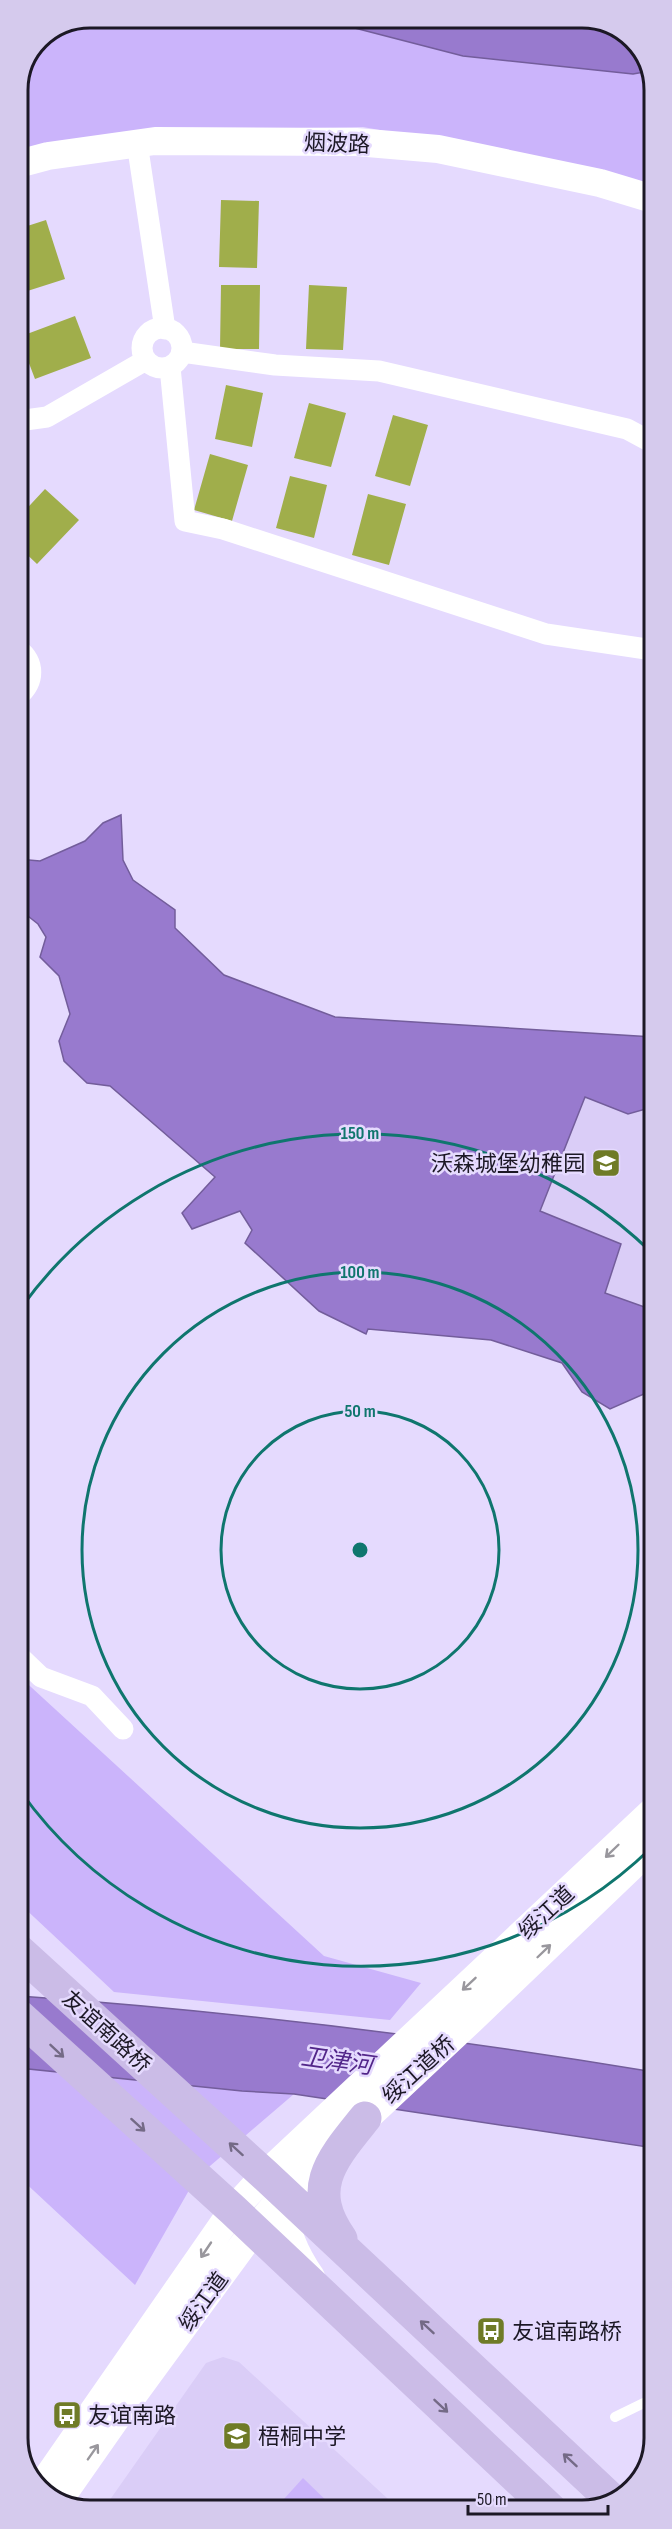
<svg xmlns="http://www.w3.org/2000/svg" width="672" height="2529" viewBox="0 0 672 2529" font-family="'Sofia Sans Condensed','Noto Sans SC',sans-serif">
	<rect width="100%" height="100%" fill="#e5dafe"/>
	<!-- built -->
	<path fill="#dacdf7" d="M 585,1097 L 628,1114 L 653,1107 L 653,1310 L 605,1293 L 540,1212 Z
		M 223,2357 L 239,2362 L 400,2510 L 102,2511 L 206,2363 Z"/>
	<!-- green -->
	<path fill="#cbb4fb" d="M 90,18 L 591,19 L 630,36 L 653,76 L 653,189 L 596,169 L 363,127 L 175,130 L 18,150 L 18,90 L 39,39 Z
		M 19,1676 L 324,1956 L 421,1983 L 390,2020 L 114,1992 L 19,1903 Z
		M 19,2068 L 242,2091 L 294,2094 L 196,2178 L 135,2285 L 19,2177 Z
		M 303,2478 L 336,2510 L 274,2510 Z"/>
	<!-- water -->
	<path fill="#987ace" stroke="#735d9b" stroke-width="1.5" d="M 316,18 L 591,19 L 630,36 L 650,71 L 633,74 L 463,56 Z
		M 121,815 L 123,860 L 133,880 L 175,910 L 175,928 L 224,975 L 335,1017 L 653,1037 L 653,1107 L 628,1114 L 585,1097 L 540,1211 L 621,1244 L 605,1293 L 653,1310 L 653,1390 L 610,1409 L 582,1392 L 562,1363 L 491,1340 L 368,1329 L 366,1334 L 319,1311 L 245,1243 L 252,1230 L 240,1211 L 192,1229 L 182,1213 L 215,1177 L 110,1086 L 87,1083 L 64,1061 L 59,1041 L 70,1014 L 59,976 L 40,957 L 46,937 L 38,924 L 19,909 L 18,859 L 40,861 L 85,841 L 103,823 Z
		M 19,1996 C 232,2011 443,2037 654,2072 L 654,2148 L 294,2094 L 242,2091 L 19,2068 Z"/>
	<!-- building -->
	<path fill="#a0ae4b" d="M 221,200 L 259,201 L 257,268 L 219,267 Z
		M 46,220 L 65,279 L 18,294 L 18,229 Z
		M 221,285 L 260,285 L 259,349 L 220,349 Z
		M 309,285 L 347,287 L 343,350 L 306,349 Z
		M 75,316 L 91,358 L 35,379 L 19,337 Z
		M 226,385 L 263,393 L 252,447 L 215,439 Z
		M 309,403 L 346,413 L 331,467 L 294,458 Z
		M 393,415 L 428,425 L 410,486 L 375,476 Z
		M 210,454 L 248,465 L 232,521 L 194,510 Z
		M 290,476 L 327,485 L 314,538 L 276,528 Z
		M 45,489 L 79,520 L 37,564 L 18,546 L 18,518 Z
		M 368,494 L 406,504 L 389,565 L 352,555 Z"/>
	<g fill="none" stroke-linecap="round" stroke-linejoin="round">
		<!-- service -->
		<path stroke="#fff" stroke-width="10" d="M 615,2417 L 654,2398"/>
		<!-- minor -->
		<path stroke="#fff" stroke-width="21" d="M 139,156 L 165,329
			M142 348a20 20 0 1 1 40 0a20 20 0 1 1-40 0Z
			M 182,352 L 275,365 L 379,371 L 627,429 L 653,443
			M 170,367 L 185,521 L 223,529 L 546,634 L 653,650
			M 18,421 L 47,417 L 146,360
			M 18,649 C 35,662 35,682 18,696
			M 19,1656 L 41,1677 L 92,1696 L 123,1729"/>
		<!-- secondary -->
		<path stroke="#fff" stroke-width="28" d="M 18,164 L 48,156 L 155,141 L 356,142 L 438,149 L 600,183 L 653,199
			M 288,2185 C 278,2217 293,2251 311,2277
			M 40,2488 L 233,2210 L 265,2175 L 654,1810
			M 59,2500 L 115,2420 L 254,2230 L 285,2194 L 471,2020 L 654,1845"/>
		<!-- primary -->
		<path stroke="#cbbce7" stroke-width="33" d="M 19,1951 L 265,2175 L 612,2500
			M 19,2016 L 233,2210 L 551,2510
			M 341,2239 C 305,2188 332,2159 365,2118"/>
	</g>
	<!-- one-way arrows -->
	<defs><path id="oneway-shaft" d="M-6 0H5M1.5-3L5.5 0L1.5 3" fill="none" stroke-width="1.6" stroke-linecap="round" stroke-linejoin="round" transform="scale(1.5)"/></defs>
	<g stroke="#99979d">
		<use href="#oneway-shaft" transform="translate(612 1851) rotate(136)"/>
		<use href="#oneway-shaft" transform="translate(544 1951) rotate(-44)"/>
		<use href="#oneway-shaft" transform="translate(469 1984) rotate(137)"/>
		<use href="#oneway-shaft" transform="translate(206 2250) rotate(124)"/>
		<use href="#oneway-shaft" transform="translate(93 2452) rotate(-55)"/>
	</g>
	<g stroke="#746a86">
		<use href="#oneway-shaft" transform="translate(57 2051) rotate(43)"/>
		<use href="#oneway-shaft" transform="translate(138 2125) rotate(42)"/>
		<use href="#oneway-shaft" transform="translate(236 2149) rotate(-138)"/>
		<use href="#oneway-shaft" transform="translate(427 2327) rotate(-137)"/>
		<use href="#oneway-shaft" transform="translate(441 2406) rotate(43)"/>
		<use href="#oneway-shaft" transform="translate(570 2460) rotate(-137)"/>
	</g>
	<!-- distance rings -->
	<g fill="none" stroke="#0f766e" stroke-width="3">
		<circle cx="360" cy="1550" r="139"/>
		<circle cx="360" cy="1550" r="278"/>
		<path d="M652 1847A417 417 0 0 1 21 1792M21 1308A417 417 0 0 1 652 1253"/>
	</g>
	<!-- icons -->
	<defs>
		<g id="school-square" transform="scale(1.5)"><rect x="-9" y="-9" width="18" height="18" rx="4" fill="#6f7b27" stroke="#e5dafe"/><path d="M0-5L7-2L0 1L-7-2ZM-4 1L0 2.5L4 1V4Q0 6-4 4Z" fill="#fff"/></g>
		<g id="bus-square" transform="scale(1.5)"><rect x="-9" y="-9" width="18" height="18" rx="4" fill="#6f7b27" stroke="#e5dafe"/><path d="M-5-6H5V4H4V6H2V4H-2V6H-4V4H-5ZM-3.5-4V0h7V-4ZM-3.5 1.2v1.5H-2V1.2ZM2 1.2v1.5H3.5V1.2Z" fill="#fff"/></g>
	</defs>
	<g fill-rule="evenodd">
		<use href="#school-square" x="606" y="1163"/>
		<use href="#bus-square" x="491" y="2331"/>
		<use href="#bus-square" x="67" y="2415"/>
		<use href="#school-square" x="237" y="2436"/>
	</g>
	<g text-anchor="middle" stroke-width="5" stroke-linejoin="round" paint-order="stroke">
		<!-- street labels -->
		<g font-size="22" fill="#1c1825" stroke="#e5dafe">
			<text transform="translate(337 143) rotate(2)" y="8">烟波路</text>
			<text transform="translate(546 1912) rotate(-43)" y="8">绥江道</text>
			<text transform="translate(107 2031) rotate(42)" y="8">友谊南路桥</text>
			<text transform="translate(418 2069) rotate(-42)" y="8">绥江道桥</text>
			<text transform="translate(203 2301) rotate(-54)" y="8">绥江道</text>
		</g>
		<!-- poi labels -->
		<g font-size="22" fill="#1c1825" stroke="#e5dafe" text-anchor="start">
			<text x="585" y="1171" text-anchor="end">沃森城堡幼稚园</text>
			<text x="512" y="2339">友谊南路桥</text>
			<text x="88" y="2423">友谊南路</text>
			<text x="258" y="2444">梧桐中学</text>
		</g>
		<!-- water labels -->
		<g font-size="24" font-style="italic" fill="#522689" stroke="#e5dafe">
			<text transform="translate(337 2061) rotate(8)" y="8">卫津河</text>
		</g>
	</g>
	<!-- crop -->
	<path d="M0 0H672V2529H0ZM90 28H582A62 62 0 0 1 644 90V2438A62 62 0 0 1 582 2500H90A62 62 0 0 1 28 2438V90A62 62 0 0 1 90 28Z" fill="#d5caed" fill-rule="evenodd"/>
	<path fill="none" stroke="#1c1825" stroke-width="3" d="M90 28H582A62 62 0 0 1 644 90V2438A62 62 0 0 1 582 2500H90A62 62 0 0 1 28 2438V90A62 62 0 0 1 90 28Z"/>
	<circle cx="360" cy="1550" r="9" fill="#0f766e" stroke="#e5dafe" stroke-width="3"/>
	<g font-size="18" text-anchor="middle" font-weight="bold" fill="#0f766e" stroke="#e5dafe" stroke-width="5" stroke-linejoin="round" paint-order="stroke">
		<text x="360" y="1139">150 m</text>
		<text x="360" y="1278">100 m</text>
		<text x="360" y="1417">50 m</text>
	</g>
	<!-- scale -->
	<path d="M468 2505v9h140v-9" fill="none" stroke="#1c1825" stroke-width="3"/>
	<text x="477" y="2505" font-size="18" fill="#1c1825" stroke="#e5dafe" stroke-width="4.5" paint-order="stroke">50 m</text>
</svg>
